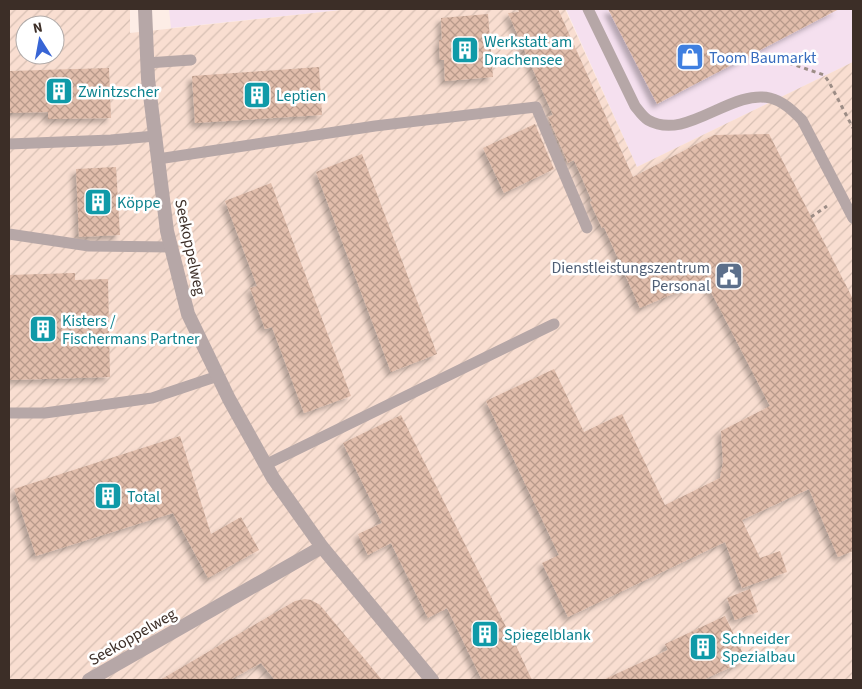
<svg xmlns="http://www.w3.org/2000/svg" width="862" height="689" viewBox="0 0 862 689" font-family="'Source Sans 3',sans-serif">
	<defs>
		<pattern id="industrial-furrows" width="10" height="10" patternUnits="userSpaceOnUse" patternTransform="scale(1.25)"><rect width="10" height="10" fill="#f9ded1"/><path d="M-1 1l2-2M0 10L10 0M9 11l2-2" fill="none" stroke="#d6bfb3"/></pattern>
		<pattern id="building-cross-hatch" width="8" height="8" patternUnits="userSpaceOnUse" patternTransform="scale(1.25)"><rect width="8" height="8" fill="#e1bdab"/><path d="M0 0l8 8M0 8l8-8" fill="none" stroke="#b89a8b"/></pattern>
		<filter id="shadow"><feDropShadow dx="-4.5" dy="4.5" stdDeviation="2.5" flood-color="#0004"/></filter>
	</defs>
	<rect width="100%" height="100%" fill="#fdede6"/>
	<!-- commercial -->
	<path fill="#f5e0ef" d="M 169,9 L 351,9 L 171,28 Z
		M 566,9 L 853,9 L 853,62 L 637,167 Z"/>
	<!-- industrial -->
	<path fill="url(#industrial-furrows)" fill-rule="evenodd" d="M 9,9 L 130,9 L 130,33 L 351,9 L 565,9 L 637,167 L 853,62 L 853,680 L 9,680 ZM 25,25 L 55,25 L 55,55 L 25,55 Z"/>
	<!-- building -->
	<path fill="url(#building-cross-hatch)" filter="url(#shadow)" d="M 518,9 L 558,9 L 633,177 L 714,135 L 769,134 L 853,299 L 853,551 L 838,557 L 809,489 L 742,520 L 760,558 L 780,551 L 787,572 L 742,588 L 725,542 L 568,617 L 542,563 L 559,555 L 486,401 L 554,369 L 584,432 L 622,414 L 665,505 L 720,478 L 723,462 L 721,431 L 770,406 L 705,280 L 640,308 L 604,227 L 602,228 L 590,202 L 592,201 L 574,160 L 568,163 L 548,117 L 553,115 L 508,13 L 519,12 Z
		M 608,9 L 839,9 L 657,104 Z
		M 488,14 L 493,77 L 445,81 L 444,60 L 440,60 L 439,40 L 442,40 L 441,18 Z
		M 319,67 L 322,115 L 195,123 L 192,76 Z
		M 109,68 L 111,118 L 48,119 L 48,112 L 9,113 L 9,71 Z
		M 535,124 L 554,169 L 504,193 L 483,148 Z
		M 362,154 L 437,354 L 391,372 L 316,172 Z
		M 116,167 L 120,235 L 79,237 L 76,169 Z
		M 271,183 L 351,396 L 304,413 L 272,327 L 265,329 L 250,288 L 257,286 L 225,201 Z
		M 75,273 L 75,280 L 108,279 L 110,377 L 9,380 L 9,275 Z
		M 401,415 L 510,635 L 511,635 L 532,680 L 482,680 L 447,608 L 428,618 L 391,543 L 368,555 L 358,534 L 382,523 L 343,443 Z
		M 180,436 L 211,534 L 241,517 L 259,550 L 208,578 L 173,513 L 36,556 L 14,489 Z
		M 750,589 L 758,612 L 735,620 L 727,598 Z
		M 305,599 L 311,600 L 320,605 L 382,680 L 275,680 L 261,663 L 230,680 L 160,680 L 295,601 Z
		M 725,616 L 746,660 L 703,680 L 603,680 L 668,650 L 665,644 Z"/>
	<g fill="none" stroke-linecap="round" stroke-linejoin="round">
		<!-- path -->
		<path stroke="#9c8d86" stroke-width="3" stroke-dasharray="4 4" stroke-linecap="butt" d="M 789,63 L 824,75 L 829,82 L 853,128
			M 811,217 L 827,206"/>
		<!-- service -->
		<path stroke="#b6a7a7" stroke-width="11" d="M 588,9 L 635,106 C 639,111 643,117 648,120 C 686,142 730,89 770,98 C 783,101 793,111 802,120 L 853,218
			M 147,63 L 191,60
			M 9,144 L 111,140 L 155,136
			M 158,159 L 375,126 L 536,107 L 587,228
			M 9,234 L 89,246 L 171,247
			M 9,413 L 45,413 L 152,398 L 218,376
			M 265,465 L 554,324"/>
		<!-- minor -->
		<path stroke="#b6a7a7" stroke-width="14" d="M 145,9 L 148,79 L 167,231 L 188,314 L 229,399 L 273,478 L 322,547 L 432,680
			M 89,680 L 322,547"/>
	</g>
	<!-- icons -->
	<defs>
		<g id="building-square" transform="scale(1.4375)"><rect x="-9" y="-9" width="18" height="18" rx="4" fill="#0f9aa8" stroke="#fff"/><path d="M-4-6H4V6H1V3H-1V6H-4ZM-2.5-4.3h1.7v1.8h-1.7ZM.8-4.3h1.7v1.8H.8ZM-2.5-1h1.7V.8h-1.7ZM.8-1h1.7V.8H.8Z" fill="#fff"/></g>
		<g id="shop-square" transform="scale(1.4375)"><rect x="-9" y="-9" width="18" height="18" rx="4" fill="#3f7fe0" stroke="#fff"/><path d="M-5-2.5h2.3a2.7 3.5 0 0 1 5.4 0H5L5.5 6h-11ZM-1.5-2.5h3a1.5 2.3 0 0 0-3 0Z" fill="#fff"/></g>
		<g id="civic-square" transform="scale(1.4375)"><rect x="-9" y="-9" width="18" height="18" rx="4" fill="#5c6f8a" stroke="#fff"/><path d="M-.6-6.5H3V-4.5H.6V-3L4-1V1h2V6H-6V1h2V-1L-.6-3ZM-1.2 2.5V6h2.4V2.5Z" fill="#fff"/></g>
	</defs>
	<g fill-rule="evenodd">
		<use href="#building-square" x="465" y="50"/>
		<use href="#shop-square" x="690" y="57"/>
		<use href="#building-square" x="59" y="91"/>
		<use href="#building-square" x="257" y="95"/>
		<use href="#building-square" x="98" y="202"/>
		<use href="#civic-square" x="729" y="276"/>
		<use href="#building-square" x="43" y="329"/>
		<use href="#building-square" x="108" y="496"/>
		<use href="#building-square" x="485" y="634"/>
		<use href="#building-square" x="703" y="647"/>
	</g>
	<g text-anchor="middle" stroke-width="5" stroke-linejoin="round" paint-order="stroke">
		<!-- culture labels -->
		<g font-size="16" fill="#0d838f" stroke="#fff" text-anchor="start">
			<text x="484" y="47">Werkstatt am<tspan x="484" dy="18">Drachensee</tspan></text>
			<text x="78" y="97">Zwintzscher</text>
			<text x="276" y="101">Leptien</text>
			<text x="117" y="208">Köppe</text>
			<text x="62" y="326">Kisters /<tspan x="62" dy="18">Fischermans Partner</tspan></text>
			<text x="127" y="502">Total</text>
			<text x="504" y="640">Spiegelblank</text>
			<text x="722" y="644">Schneider<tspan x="722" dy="18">Spezialbau</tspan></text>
		</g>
		<!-- shop labels -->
		<g font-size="16" fill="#366cbe" stroke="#fff" text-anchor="start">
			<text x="709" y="63">Toom Baumarkt</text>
		</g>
		<!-- street labels -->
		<g font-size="16" fill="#3c2e27" stroke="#fff">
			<text transform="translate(191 247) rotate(78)" y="6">Seekoppelweg</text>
			<text transform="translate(132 636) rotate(-30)" y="6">Seekoppelweg</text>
		</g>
		<!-- service labels -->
		<g font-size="16" fill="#4e5e75" stroke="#fff" text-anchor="end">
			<text x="710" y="273">Dienstleistungszentrum<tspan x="710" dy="18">Personal</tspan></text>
		</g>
	</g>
	<!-- border -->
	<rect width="862" height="689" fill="none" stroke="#3c2e27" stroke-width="20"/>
	<!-- north arrow -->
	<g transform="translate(40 40) rotate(349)"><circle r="24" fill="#ffffff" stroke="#b1aba9"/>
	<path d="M0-4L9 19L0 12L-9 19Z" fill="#3865d5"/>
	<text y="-8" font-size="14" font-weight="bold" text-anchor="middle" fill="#3c2e27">N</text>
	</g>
</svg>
